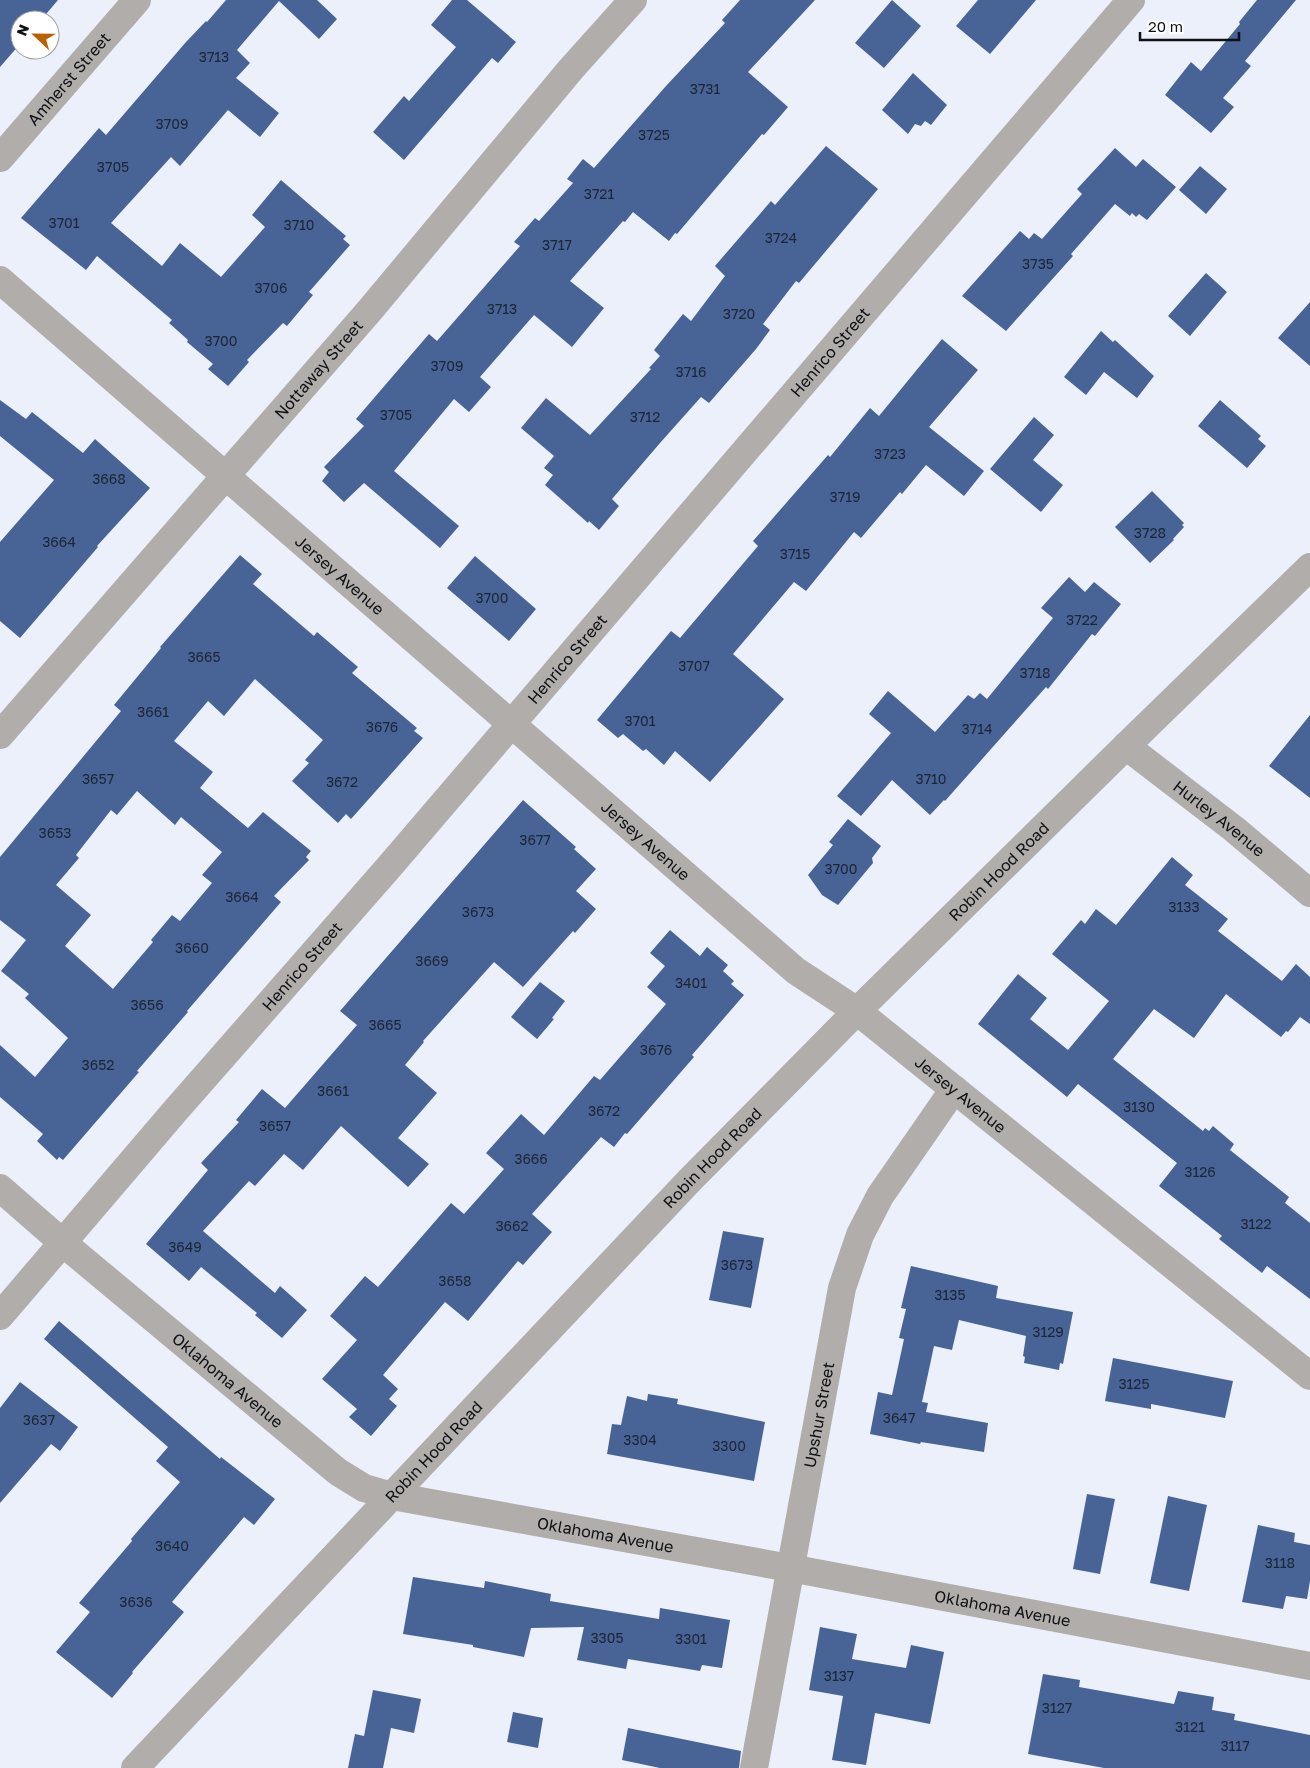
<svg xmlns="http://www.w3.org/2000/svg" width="1310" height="1768" viewBox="0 0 1310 1768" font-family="'Golos Text',sans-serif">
	<rect width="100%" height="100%" fill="#ebf0fa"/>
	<!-- building -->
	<path fill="#486396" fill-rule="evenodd" d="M 0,0 L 58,0 L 41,20 L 20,20 L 20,44 L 0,67 Z
		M 226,0 L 317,0 L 337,19 L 319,39 L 279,1 L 237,50 L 250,63 L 236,78 L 279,113 L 260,137 L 228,110 L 180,166 L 171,157 L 111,223 L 162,266 L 180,243 L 221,277 L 265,227 L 252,215 L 281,180 L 346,236 L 343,239 L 350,245 L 309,292 L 313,295 L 287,326 L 283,323 L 247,360 L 249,362 L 228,386 L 208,369 L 213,364 L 187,342 L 188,340 L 169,323 L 172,320 L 97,256 L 86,270 L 21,218 L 99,128 L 106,135 L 186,42 L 206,21 L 207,22 Z
		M 452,0 L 467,0 L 516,42 L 498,63 L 492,58 L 404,160 L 373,132 L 404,96 L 409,101 L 456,47 L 431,25 Z
		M 740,0 L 815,0 L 748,72 L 788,107 L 764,135 L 762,134 L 677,234 L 675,233 L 669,241 L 633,212 L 625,222 L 623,221 L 570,281 L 604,308 L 572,347 L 534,315 L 480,377 L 491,387 L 469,412 L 454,399 L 394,471 L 459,526 L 440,548 L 364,483 L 344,502 L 322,481 L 329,472 L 324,467 L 364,426 L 356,419 L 429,334 L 437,341 L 520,246 L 514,242 L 535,218 L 539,221 L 573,183 L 567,179 L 583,159 L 594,168 L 666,86 L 725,23 L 722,20 Z
		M 892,0 L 921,26 L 884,68 L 855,43 Z
		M 978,0 L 1036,0 L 990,54 L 956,26 Z
		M 1257,0 L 1296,0 L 1245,61 L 1251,66 L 1223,98 L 1234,107 L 1211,133 L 1165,95 L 1191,62 L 1201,71 L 1240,24 L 1239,22 Z
		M 913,73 L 947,105 L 931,125 L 925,121 L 921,126 L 915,124 L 908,134 L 882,110 Z
		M 826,146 L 878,189 L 799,283 L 796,281 L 763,324 L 770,330 L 756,349 L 709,403 L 701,397 L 660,443 L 612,499 L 619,506 L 599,530 L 589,521 L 588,523 L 545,485 L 553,475 L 544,468 L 554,456 L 521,428 L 546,398 L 590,435 L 651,369 L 649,368 L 660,356 L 654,350 L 683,314 L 691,321 L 725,276 L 715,266 L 771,201 L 775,205 Z
		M 1115,148 L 1136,167 L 1143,159 L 1176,187 L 1147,220 L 1139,214 L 1136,217 L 1132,213 L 1130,216 L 1115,204 L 1071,254 L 1073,256 L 1006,331 L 962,296 L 1020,231 L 1029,239 L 1034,233 L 1042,239 L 1082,194 L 1077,189 Z
		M 1200,166 L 1227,189 L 1206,214 L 1179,190 Z
		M 1206,273 L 1227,292 L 1190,336 L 1168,316 Z
		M 1310,302 L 1310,366 L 1278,338 Z
		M 1101,331 L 1113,342 L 1115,340 L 1154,376 L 1137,398 L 1104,372 L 1086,395 L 1064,377 Z
		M 942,339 L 978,370 L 929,427 L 984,471 L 964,496 L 926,465 L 902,494 L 900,492 L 861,538 L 854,532 L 806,591 L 794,582 L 733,654 L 784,699 L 761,725 L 710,782 L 675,751 L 664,765 L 646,749 L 643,751 L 623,734 L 618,738 L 597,720 L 671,631 L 680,638 L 758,546 L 753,541 L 828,455 L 830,457 L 870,408 L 879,416 Z
		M 0,400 L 26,419 L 32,412 L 83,453 L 95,439 L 150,488 L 97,546 L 98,547 L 20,638 L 0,621 L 0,542 L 54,480 L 0,436 Z
		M 1220,400 L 1261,436 L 1258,439 L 1266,446 L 1247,468 L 1198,426 Z
		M 1034,417 L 1054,435 L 1033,460 L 1063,485 L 1041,512 L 990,469 Z
		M 1152,491 L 1184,523 L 1182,525 L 1184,527 L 1173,539 L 1174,540 L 1150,563 L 1115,527 Z
		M 240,555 L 262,574 L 253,584 L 314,636 L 317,632 L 358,667 L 352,673 L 417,728 L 414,731 L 423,738 L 351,819 L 346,814 L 338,823 L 292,781 L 309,763 L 305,760 L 323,740 L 255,679 L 224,716 L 208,701 L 174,741 L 213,772 L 200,788 L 248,828 L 263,812 L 311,851 L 306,857 L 309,860 L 274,896 L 281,902 L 187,1011 L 188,1012 L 137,1071 L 139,1072 L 63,1160 L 59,1157 L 57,1160 L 37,1141 L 43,1134 L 0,1097 L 0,1045 L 35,1077 L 68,1038 L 25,998 L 29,994 L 1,971 L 26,940 L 0,920 L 0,857 L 121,711 L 114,705 L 161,648 L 160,647 ZM 137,791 L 175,825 L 181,817 L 222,852 L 202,875 L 212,883 L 180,921 L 172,915 L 151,940 L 153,942 L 113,989 L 65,946 L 91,915 L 56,885 L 79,858 L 76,855 L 111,810 L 117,815 Z
		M 475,556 L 536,609 L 509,641 L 447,588 Z
		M 1069,577 L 1085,592 L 1094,582 L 1121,604 L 1095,636 L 1092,634 L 1048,689 L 1046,687 L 945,801 L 944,800 L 930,815 L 892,780 L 861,816 L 837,796 L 891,733 L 869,714 L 888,691 L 935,732 L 968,695 L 974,699 L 980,693 L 987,699 L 1053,618 L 1041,608 Z
		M 1310,715 L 1310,798 L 1269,766 Z
		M 523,800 L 576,847 L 574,849 L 596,869 L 576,891 L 596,909 L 575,933 L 573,931 L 523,987 L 494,962 L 423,1041 L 424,1042 L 405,1065 L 437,1093 L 398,1138 L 429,1164 L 408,1187 L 341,1126 L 303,1170 L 284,1154 L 255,1186 L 249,1181 L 203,1231 L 275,1293 L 280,1286 L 307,1310 L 282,1338 L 255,1315 L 257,1313 L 201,1267 L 189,1281 L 146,1244 L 208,1170 L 201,1163 L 239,1122 L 236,1120 L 262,1089 L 285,1108 L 357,1025 L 340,1011 Z
		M 848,819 L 881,846 L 872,858 L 873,863 L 838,905 L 822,895 L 808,875 L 833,845 L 829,842 Z
		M 1172,857 L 1193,875 L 1185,885 L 1228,919 L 1218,931 L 1282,981 L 1296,964 L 1310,977 L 1310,1024 L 1300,1017 L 1288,1032 L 1286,1031 L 1281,1037 L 1226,994 L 1194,1038 L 1154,1009 L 1113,1059 L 1203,1131 L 1205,1128 L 1209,1131 L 1213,1126 L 1234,1144 L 1230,1150 L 1289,1197 L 1285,1203 L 1310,1223 L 1310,1299 L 1267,1266 L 1262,1273 L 1219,1239 L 1222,1236 L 1159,1186 L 1177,1163 L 1078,1084 L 1067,1097 L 978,1024 L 1018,974 L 1047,998 L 1030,1019 L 1068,1050 L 1109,1001 L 1052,954 L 1081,920 L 1085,924 L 1096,909 L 1116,925 Z
		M 670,930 L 700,956 L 707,947 L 728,965 L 723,971 L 734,981 L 731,984 L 744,995 L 692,1055 L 694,1057 L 627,1134 L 625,1133 L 614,1147 L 601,1137 L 532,1214 L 552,1232 L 523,1265 L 518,1261 L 468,1321 L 445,1302 L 383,1375 L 398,1389 L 389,1399 L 397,1406 L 371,1436 L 349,1417 L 357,1409 L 322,1379 L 357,1340 L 330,1316 L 365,1276 L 378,1287 L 451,1203 L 464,1214 L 504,1169 L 486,1153 L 521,1114 L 544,1135 L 594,1076 L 600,1080 L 666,1004 L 647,987 L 665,966 L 650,953 Z
		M 540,982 L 565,1001 L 552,1018 L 554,1019 L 537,1039 L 511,1017 Z
		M 723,1231 L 764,1238 L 751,1308 L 709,1300 Z
		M 911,1266 L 998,1286 L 996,1298 L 1073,1312 L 1063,1364 L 1060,1363 L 1059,1370 L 1024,1363 L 1025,1357 L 1023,1356 L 1026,1336 L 959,1320 L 952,1350 L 934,1346 L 922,1402 L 928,1403 L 926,1412 L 988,1423 L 984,1452 L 921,1442 L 920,1444 L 870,1434 L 878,1392 L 892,1395 L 904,1339 L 899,1338 L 906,1309 L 901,1308 Z
		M 59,1321 L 220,1459 L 221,1457 L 275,1499 L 254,1525 L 244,1517 L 172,1602 L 184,1612 L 132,1672 L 133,1673 L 112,1698 L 56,1652 L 90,1612 L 79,1603 L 132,1541 L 131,1539 L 180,1482 L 156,1461 L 168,1447 L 44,1339 Z
		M 1113,1358 L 1233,1381 L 1225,1418 L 1151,1404 L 1151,1409 L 1105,1401 Z
		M 20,1382 L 78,1427 L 60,1451 L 51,1444 L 0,1503 L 0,1408 Z
		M 648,1394 L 678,1399 L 677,1404 L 765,1422 L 754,1481 L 607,1454 L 612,1424 L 621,1425 L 627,1396 L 647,1401 Z
		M 1087,1494 L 1115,1499 L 1100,1574 L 1073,1569 Z
		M 1168,1496 L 1207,1505 L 1189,1591 L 1150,1583 Z
		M 1258,1525 L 1295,1533 L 1294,1542 L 1310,1545 L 1310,1581 L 1307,1599 L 1286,1596 L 1283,1609 L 1242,1602 Z
		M 413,1577 L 484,1588 L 485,1581 L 551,1594 L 550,1601 L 659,1619 L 660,1608 L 730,1620 L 722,1668 L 702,1665 L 700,1671 L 628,1659 L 626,1669 L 577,1660 L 584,1627 L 531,1628 L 524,1657 L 473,1647 L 473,1645 L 403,1634 Z
		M 820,1627 L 857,1634 L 852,1659 L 906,1668 L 911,1645 L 944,1652 L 930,1724 L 875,1713 L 866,1765 L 832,1760 L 843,1696 L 809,1690 Z
		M 1043,1674 L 1080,1680 L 1079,1687 L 1174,1704 L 1178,1691 L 1214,1697 L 1212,1710 L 1235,1714 L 1234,1720 L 1310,1735 L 1310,1768 L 1104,1768 L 1028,1754 Z
		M 373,1690 L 421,1699 L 414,1733 L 391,1728 L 383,1768 L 348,1768 L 355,1734 L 364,1736 Z
		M 513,1712 L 543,1718 L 538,1748 L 507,1742 Z
		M 628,1728 L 741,1751 L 739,1768 L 660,1768 L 622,1760 Z"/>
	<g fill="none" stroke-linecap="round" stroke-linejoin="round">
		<!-- minor -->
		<g stroke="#b1adaa" stroke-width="28">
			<path id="s1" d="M 0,158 L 137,0"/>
			<path id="s2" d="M 0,280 L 796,971 L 857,1011 L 1310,1376"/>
			<path id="s3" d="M 0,735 L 370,310 L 571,69 L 633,0"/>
			<path id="s4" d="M 1126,746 L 1234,829 L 1310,893"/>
			<path id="s5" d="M 0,1188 L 63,1243 L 338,1472 L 364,1488 L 392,1496 L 790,1568 L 1310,1666"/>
			<path id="s6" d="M 0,1316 L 175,1111 L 389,867 L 1131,0"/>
			<path id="s7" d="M 135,1768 L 689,1181 L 857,1011 L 1126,746 L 1310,567"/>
			<path id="s8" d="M 754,1768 L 842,1288 L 860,1235 L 880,1196 L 954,1089"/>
		</g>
	</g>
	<g text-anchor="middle" stroke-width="4" stroke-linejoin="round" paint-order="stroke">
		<!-- number labels -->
		<g font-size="14" fill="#1c2534">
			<text x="214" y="62">3713</text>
			<text x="705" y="94">3731</text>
			<text x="172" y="129">3709</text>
			<text x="654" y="140">3725</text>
			<text x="113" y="172">3705</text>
			<text x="599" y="199">3721</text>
			<text x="64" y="228">3701</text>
			<text x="299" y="230">3710</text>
			<text x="781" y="243">3724</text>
			<text x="557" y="250">3717</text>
			<text x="1038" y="269">3735</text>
			<text x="271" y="293">3706</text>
			<text x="502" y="314">3713</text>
			<text x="739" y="319">3720</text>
			<text x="221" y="346">3700</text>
			<text x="447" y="371">3709</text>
			<text x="691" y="377">3716</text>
			<text x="396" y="420">3705</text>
			<text x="645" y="422">3712</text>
			<text x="890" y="459">3723</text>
			<text x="109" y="484">3668</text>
			<text x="845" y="502">3719</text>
			<text x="1150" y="538">3728</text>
			<text x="59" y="547">3664</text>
			<text x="795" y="559">3715</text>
			<text x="492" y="603">3700</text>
			<text x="1082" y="625">3722</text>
			<text x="204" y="662">3665</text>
			<text x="694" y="671">3707</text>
			<text x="1035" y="678">3718</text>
			<text x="153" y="717">3661</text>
			<text x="640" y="726">3701</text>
			<text x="382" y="732">3676</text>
			<text x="977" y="734">3714</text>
			<text x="98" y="784">3657</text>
			<text x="931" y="784">3710</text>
			<text x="342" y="787">3672</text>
			<text x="55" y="838">3653</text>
			<text x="535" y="845">3677</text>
			<text x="841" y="874">3700</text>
			<text x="242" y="902">3664</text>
			<text x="1184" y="912">3133</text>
			<text x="478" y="917">3673</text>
			<text x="192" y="953">3660</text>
			<text x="432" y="966">3669</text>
			<text x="691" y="988">3401</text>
			<text x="147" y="1010">3656</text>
			<text x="385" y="1030">3665</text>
			<text x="656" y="1055">3676</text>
			<text x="98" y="1070">3652</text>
			<text x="333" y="1096">3661</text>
			<text x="1139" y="1112">3130</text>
			<text x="604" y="1116">3672</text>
			<text x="275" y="1131">3657</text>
			<text x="531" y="1164">3666</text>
			<text x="1200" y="1177">3126</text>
			<text x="1256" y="1229">3122</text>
			<text x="512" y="1231">3662</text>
			<text x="185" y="1252">3649</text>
			<text x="737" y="1270">3673</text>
			<text x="455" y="1286">3658</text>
			<text x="950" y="1300">3135</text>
			<text x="1048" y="1337">3129</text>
			<text x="1134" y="1389">3125</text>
			<text x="899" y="1423">3647</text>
			<text x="39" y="1425">3637</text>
			<text x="640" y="1445">3304</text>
			<text x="729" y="1451">3300</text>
			<text x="172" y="1551">3640</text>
			<text x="1280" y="1568">3118</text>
			<text x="136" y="1607">3636</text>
			<text x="607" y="1643">3305</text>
			<text x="691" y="1644">3301</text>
			<text x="839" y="1681">3137</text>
			<text x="1057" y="1713">3127</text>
			<text x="1190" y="1732">3121</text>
			<text x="1235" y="1751">3117</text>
		</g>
		<!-- street labels -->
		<g font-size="16" fill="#0e1013" stroke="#fff">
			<text dy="6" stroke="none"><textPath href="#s1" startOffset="105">Amherst Street</textPath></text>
			<text dy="6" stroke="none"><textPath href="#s6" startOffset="1272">Henrico Street</textPath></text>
			<text dy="6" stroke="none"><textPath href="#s3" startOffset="485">Nottaway Street</textPath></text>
			<text dy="6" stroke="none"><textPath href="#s2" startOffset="450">Jersey Avenue</textPath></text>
			<text dy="6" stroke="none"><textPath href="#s6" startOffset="868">Henrico Street</textPath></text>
			<text dy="6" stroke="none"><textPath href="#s4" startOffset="118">Hurley Avenue</textPath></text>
			<text dy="6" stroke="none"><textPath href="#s2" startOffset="855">Jersey Avenue</textPath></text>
			<text dy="6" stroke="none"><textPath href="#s7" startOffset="1245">Robin Hood Road</textPath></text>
			<text dy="6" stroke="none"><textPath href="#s6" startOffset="462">Henrico Street</textPath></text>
			<text dy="6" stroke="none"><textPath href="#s2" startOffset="1260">Jersey Avenue</textPath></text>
			<text dy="6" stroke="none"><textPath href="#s7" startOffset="840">Robin Hood Road</textPath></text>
			<text dy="6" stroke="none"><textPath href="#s5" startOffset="298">Oklahoma Avenue</textPath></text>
			<text dy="6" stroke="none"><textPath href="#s8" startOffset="359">Upshur Street</textPath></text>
			<text dy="6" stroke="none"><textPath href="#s7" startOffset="435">Robin Hood Road</textPath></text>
			<text dy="6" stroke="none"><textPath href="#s5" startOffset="718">Oklahoma Avenue</textPath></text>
			<text dy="6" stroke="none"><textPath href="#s5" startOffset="1122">Oklahoma Avenue</textPath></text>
		</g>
	</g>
	<!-- north arrow -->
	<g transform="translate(35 35) rotate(292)"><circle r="24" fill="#ffffff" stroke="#9f9fa1"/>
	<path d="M0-4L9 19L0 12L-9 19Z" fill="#ba6000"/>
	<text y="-8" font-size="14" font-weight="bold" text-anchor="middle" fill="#0e1013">N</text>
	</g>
	<!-- scale -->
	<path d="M1140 32v8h99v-8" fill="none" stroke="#0e1013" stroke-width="2.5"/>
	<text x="1148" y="32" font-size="15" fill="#0e1013" stroke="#ffffff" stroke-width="4" paint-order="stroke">20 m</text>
</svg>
